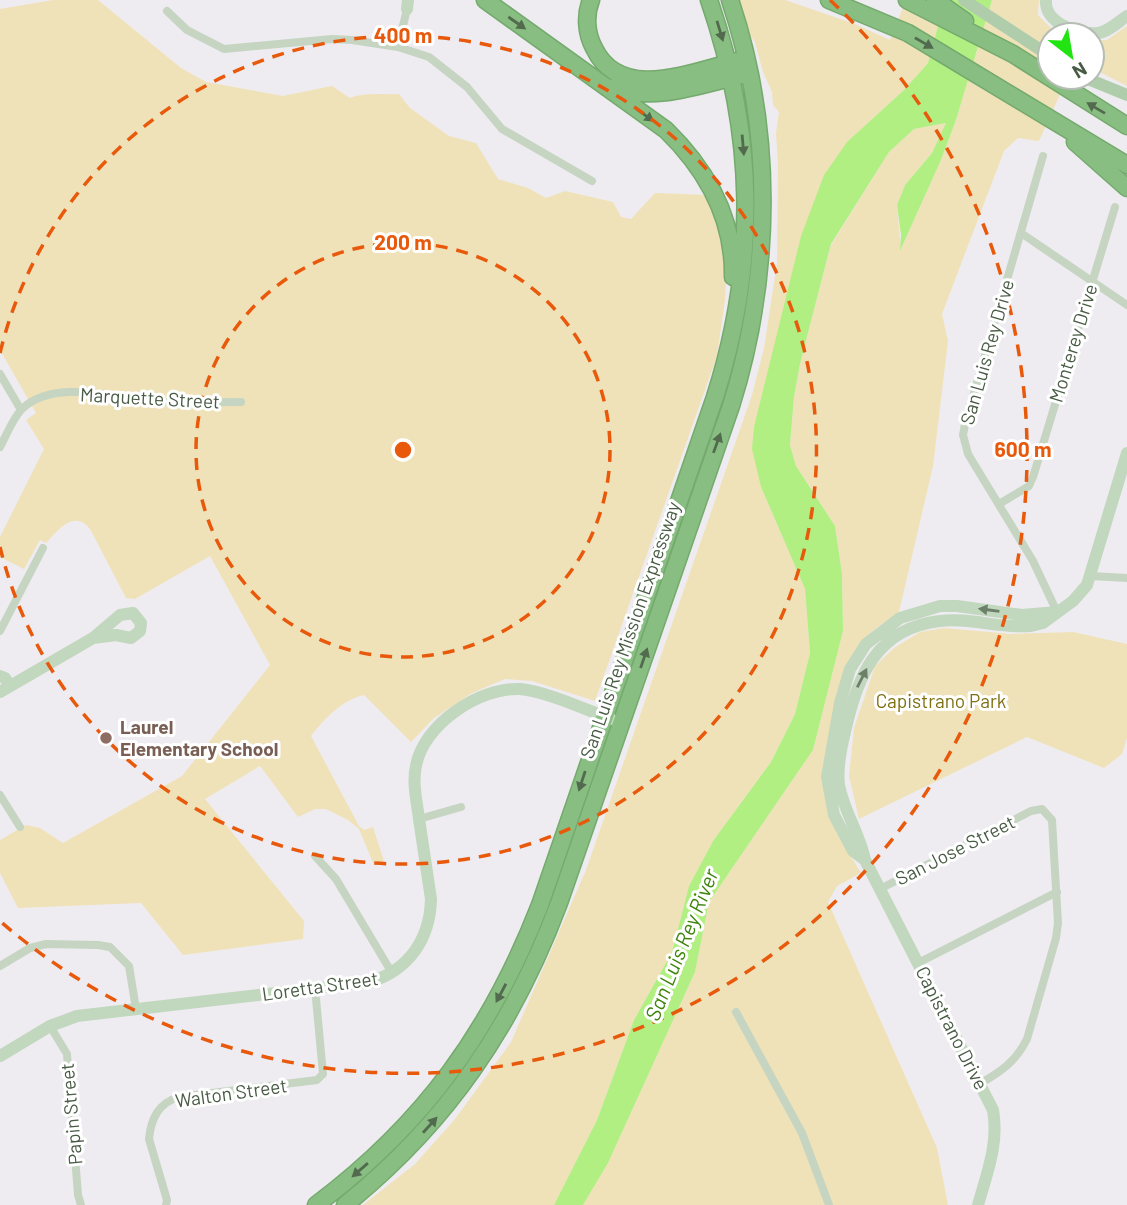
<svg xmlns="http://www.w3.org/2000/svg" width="1127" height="1205" viewBox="0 0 1127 1205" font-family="Barlow,sans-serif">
	<rect width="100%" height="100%" fill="#eeecf0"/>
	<!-- green -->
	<path fill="#f0e2b8" d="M 53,0 L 98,0 L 181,68 L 206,82 L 283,96 L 332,86 L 350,98 C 366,92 382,95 399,94 L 410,108 L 449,136 L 476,143 L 498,179 L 528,188 L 546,198 L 565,191 L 613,202 L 621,217 L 631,219 L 655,193 L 711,195 L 728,248 L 725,300 L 717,356 L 595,701 L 532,681 L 505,679 L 472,693 L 434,718 L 411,742 L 364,695 C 342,700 325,718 311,736 L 359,826 L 364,830 L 373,827 L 384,861 L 374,865 L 359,829 L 348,820 L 326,809 L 315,809 L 298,817 L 260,766 L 205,799 L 304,921 L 303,939 L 183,955 L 141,903 L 18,908 L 0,873 L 0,840 L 26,825 L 40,828 L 63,843 L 182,776 L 270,665 L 210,556 L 135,599 L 126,598 L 90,529 C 74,509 58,530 46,543 L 40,540 L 24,569 L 0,557 L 0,537 L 44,449 L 26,420 L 36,413 L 0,350 L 0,9 Z
		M 738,0 L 785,0 L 855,24 L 890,40 L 906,0 L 945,0 L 928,63 L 904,90 L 847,142 L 761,487 L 805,589 L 810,653 L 795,714 L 771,762 L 713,841 L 689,886 L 672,952 L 634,1020 L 597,1120 L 554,1205 L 363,1205 L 415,1164 L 455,1119 L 511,1042 L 586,870 L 752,395 L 764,348 L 777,263 L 778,164 L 776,133 L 779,112 L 773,105 L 772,92 L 763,72 L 755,42 L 747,32 Z
		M 992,0 L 1039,0 L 1038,15 L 1055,32 L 1064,35 L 1050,35 L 1050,77 L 1068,77 L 1039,141 L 1018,138 L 1004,151 L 942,314 L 948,341 L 933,466 L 899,612 L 871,632 L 844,676 L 823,781 L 837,834 L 861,873 L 837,886 L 828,902 L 937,1148 L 948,1205 L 583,1205 L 608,1163 L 695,972 L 709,902 L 813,750 L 843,631 L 842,574 L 835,526 L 796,466 L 790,445 L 794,397 L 800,364 L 831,245 L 889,152 L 914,129 L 947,123 L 932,153 L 905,185 L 897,205 L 901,249 L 941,160 L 956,120 Z
		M 1127,26 L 1127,86 L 1092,68 L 1092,40 L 1107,40 Z
		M 944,628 L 1011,634 L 1073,632 L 1127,644 L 1127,738 L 1122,754 L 1104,768 L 1027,737 L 859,819 L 849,776 L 854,728 L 875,666 L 894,648 L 920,632 Z"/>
	<!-- water -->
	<path fill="#b1ef83" d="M 945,0 L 992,0 L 956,120 L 941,160 L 900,251 L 901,235 L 897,205 L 905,185 L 932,153 L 946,123 L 914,129 L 889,152 L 831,244 L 800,364 L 794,397 L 790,445 L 796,466 L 835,526 L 842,574 L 843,631 L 813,750 L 709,902 L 695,972 L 608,1163 L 583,1205 L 554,1205 L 597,1120 L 634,1020 L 672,952 L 689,886 L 713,841 L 771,762 L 795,714 L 810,653 L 805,589 L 761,487 L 752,449 L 754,427 L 801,236 L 824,175 L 847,142 L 904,90 L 928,63 Z"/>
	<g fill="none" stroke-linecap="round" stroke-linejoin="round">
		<!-- highway casing -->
		<g stroke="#74aa6d" stroke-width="19">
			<path id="highway" d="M 485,0 L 666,130 C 707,170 734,218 733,277
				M 591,0 C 585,15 586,33 594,48 C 620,103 691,72 737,61
				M 829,0 L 908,33 L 1127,165
				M 907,0 L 1013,54 L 1127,126
				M 935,0 L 965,21
				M 614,87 C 653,103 702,84 742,75
				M 1075,142 L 1127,188
				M 316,1205 C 424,1124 491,1031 540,905 L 715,397 C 758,262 755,134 709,0
				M 345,1205 C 447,1123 513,1026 559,903 L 731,406 C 772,275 774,130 730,0"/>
		</g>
		<!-- street -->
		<path stroke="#c5d5c2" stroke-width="8" d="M 167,11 L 187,30 L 224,49 L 332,39 L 352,40 L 398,47 L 429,57 L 467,87 L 502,129 L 592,181
			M 398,47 L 407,9
			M 1043,156 L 965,424 L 963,435 L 968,454 L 1033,561 L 1057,612
			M 1021,233 L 1127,305
			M 0,374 L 21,410
			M 0,447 C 6,436 13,418 22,409 C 56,376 124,401 165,402 C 190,403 216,402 241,402
			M 999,504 L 1029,486 L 1033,477 L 1115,207
			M 1091,576 L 1127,578
			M 0,631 L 43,548
			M 0,795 L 20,827
			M 419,819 L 461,807
			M 315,856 L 336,879 L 392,973
			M 880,889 L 1031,811 L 1042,809 L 1052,820 L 1058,923 L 1056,938 L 1027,1039 C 1016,1061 1002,1071 981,1083
			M 918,963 L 1057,892
			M 0,966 L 30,948 L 46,944 L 98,945 L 110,947 L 129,966 L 136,1009
			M 736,1012 L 802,1133 L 829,1205
			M 50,1026 L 67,1054 L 78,1195 L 81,1205
			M 166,1205 L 167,1200 L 149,1139 C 151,1119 158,1103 179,1097 L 317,1080 L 323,1074 L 315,988"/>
		<!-- secondary -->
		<path stroke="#c1d7be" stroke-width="12" d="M 1046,0 C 1044,23 1078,35 1098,33 C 1108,32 1118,22 1127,16
			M 407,9 L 408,0
			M 0,676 L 5,678 L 10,686
			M 0,692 L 93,638 L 120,615 L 133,613 L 141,623 L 140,631 L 131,638 L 116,635 L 93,638
			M 865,860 L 853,851 L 834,815 L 827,777 L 840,703 L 850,669 L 866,644 L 900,618 L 940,606 L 957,606 L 1022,615 L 1057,612
			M 0,1056 L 50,1026 L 77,1016 L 370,982 C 409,970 430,939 431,899 C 427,872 423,846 419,819 C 417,802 412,783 416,766 C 423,725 479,687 520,689 C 545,691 587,710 611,719
			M 978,1205 C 987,1173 999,1143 993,1110 L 865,860 C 860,834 844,812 839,785 C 837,769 841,748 845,732 C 857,677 876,628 940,621 C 970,617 1001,629 1031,626 L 1043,623 L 1073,601 L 1087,585 L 1127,453"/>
		<!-- primary -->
		<path stroke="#b0cdab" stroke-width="12" d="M 964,0 L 1050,56
			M 1083,77 L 1127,95"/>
		<!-- highway -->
		<use href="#highway" stroke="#89be82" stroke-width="16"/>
	</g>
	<!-- one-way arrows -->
	<defs><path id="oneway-solid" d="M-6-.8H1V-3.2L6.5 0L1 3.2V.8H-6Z" transform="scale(1.75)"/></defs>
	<g fill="#526a4d">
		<use href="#oneway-solid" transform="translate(517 23) rotate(35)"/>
		<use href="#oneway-solid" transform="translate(720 31) rotate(73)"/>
		<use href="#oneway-solid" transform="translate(924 43) rotate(30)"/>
		<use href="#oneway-solid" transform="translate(1096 108) rotate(-149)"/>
		<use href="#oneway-solid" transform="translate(645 115) rotate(36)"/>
		<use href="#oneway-solid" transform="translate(743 145) rotate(85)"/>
		<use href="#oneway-solid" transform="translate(717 443) rotate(-70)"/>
		<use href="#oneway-solid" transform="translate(644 658) rotate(-71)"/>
		<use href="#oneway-solid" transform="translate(582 781) rotate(108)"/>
		<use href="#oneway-solid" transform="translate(501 993) rotate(118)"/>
		<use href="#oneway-solid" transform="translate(430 1125) rotate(-48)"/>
		<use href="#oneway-solid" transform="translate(360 1170) rotate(139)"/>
	</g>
	<g fill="#6c8069">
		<use href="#oneway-solid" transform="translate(989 610) rotate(-172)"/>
		<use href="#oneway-solid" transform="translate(862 678) rotate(-63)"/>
	</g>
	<!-- distance rings -->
	<g fill="none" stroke="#e8590c" stroke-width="3.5" stroke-dasharray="12 9">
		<circle cx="403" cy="450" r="207"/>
		<path d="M0 353A414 414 0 1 1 0 547"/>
		<path d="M830 0A620 620 0 0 1 0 921"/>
	</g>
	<!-- markers -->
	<circle fill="#8d6e63" stroke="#fff" stroke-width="2.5" cx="106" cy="738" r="7"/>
	<g text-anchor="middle" stroke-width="6" stroke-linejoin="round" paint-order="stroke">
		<!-- street labels -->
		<g font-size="19" fill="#485b44" stroke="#fff">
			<text transform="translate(1073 343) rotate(-73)" y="7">Monterey Drive</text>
			<text transform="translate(987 352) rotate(-74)" y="7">San Luis Rey Drive</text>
			<text transform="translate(150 398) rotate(3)" y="7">Marquette Street</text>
			<text transform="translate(630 630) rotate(-71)" y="7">San Luis Rey Mission Expressway</text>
			<text transform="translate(955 850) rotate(-27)" y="7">San Jose Street</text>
			<text transform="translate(320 986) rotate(-8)" y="7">Loretta Street</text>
			<text transform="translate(952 1028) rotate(63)" y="7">Capistrano Drive</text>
			<text transform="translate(231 1093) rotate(-8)" y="7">Walton Street</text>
			<text transform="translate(71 1114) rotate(-95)" y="7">Papin Street</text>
		</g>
		<!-- park labels -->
		<g font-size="19" fill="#7e7013" stroke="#fff">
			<text x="941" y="708">Capistrano Park</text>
		</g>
		<!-- education labels -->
		<g font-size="19" font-weight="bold" fill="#785e54" stroke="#fff" text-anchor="start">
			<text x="120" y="734">Laurel<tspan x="120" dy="22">Elementary School</tspan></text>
		</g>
		<!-- water labels -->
		<g font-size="21" font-style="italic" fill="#3e840a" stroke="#fff">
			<text transform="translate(682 945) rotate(-68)" y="7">San Luis Rey River</text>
		</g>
	</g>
	<circle cx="403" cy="450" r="10" fill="#e8590c" stroke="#fff" stroke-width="3.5"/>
	<g font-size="21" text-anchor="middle" font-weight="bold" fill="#e8590c" stroke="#fff" stroke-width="6" stroke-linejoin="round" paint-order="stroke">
		<text x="403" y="43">400 m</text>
		<text x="403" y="250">200 m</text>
		<text x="1023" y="457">600 m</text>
	</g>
	<!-- north arrow -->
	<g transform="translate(1071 56) rotate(149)"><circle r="33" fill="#ffffff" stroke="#b6bdb4" stroke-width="2"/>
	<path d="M0-5L12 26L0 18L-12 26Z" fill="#21e412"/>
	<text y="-10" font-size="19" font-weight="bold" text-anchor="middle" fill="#485b44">N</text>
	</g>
</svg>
